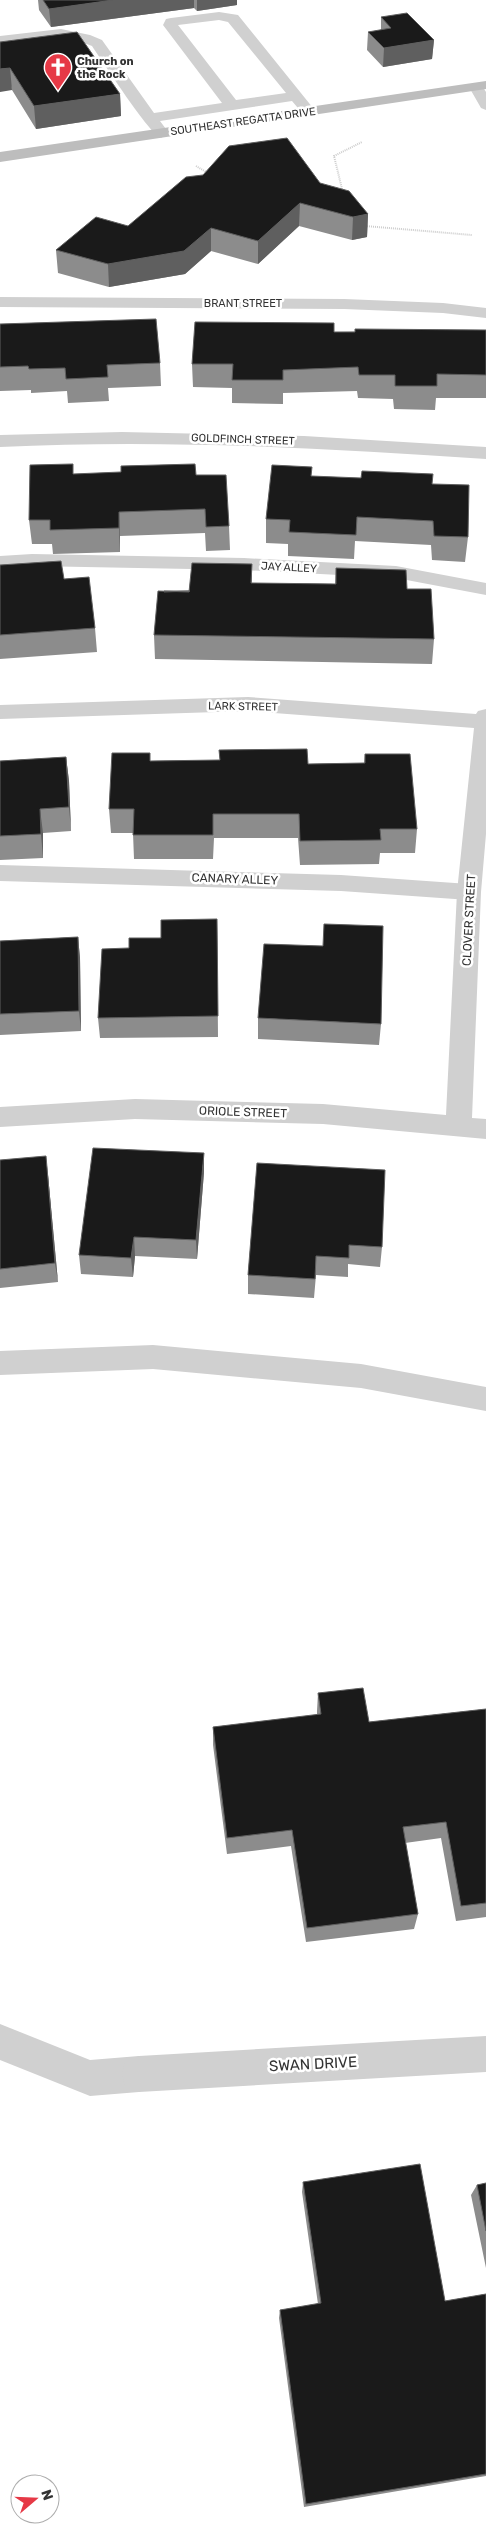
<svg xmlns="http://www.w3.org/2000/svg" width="486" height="2534" viewBox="0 0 486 2534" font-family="Rubik,sans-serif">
	<rect width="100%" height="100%" fill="#fff"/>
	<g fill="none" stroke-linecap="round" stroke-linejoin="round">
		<!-- path -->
		<path stroke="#cdcdcd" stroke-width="2" stroke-dasharray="1 1" stroke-linecap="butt" d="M 196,166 L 208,173
			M 343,193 L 334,156 L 362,142
			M 365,226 L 472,235"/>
		<!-- lane -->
		<path fill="#d0d0d0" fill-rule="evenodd" d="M 219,12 L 238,15 L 313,108 L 316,111 L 313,114 L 303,114 L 292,101 L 160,121 L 169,133 L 161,138 C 150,135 103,62 92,46 C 61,33 32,39 0,44 L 0,36 L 61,29 L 90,35 L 102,40 L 154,113 L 222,103 L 163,25 L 166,19 L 171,18 ZM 219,20 L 228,22 L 286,93 L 236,100 L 178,25 Z
			M 32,554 L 244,558 L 396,566 L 486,583 L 486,595 L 396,578 L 244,570 L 32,566 L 0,568 L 0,556 Z
			M 0,865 L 341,875 L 469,884 L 477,886 L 481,892 L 477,898 L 469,900 L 341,891 L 0,881 Z
			M 153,1345 L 361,1364 L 486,1387 L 486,1411 L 361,1388 L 153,1369 L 0,1375 L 0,1351 Z
			M 0,2024 L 90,2060 L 139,2056 L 152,2061 L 157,2074 L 152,2087 L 139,2092 L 90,2096 L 0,2060 Z"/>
		<!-- street -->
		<path fill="#d0d0d0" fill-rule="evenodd" d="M 476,83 L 481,84 L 486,92 L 486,110 L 481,108 L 469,87 Z
			M 0,297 L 344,299 L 443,303 L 486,308 L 486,318 L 443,313 L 344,309 L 0,307 Z
			M 122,432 L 304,436 L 486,447 L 486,459 C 324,448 162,439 0,447 L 0,435 Z
			M 248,697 L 476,714 L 478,711 L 486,709 L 486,834 L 481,892 L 472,1118 L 486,1119 L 486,1139 L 323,1124 L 135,1119 L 0,1127 L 0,1107 L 135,1099 L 323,1104 L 446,1115 L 457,892 L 474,728 L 248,711 L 0,719 L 0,705 Z
			M 486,2036 L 486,2072 L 139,2092 L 126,2087 L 121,2074 L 126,2061 L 139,2056 Z"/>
		<!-- secondary -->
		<path fill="#bdbdbd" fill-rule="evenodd" d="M 486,81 L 486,89 L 0,162 L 0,152 Z"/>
	</g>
	<!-- wall -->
	<path fill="#8c8c8c" d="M 38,0 L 237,0 L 237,5 L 197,11 L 194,8 L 51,27 L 39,10 Z
		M 381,17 L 434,40 L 432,59 L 383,67 L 367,50 L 368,32 L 381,30 Z
		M 0,42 L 120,94 L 121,116 L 36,129 L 12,90 Z
		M 320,183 L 368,214 L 367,237 L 352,240 L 299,226 L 258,264 L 211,251 L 185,274 L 109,287 L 58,273 L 56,250 L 128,226 Z
		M 0,324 L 160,363 L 161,386 L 108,388 L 109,401 L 68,403 L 67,391 L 31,393 L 31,390 L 0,391 Z
		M 486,330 L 486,398 L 436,398 L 435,410 L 394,409 L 393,399 L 358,398 L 357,391 L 283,393 L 283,404 L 232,403 L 232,388 L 193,387 L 192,364 L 334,332 Z
		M 73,474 L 196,475 L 229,526 L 230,550 L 206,551 L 205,533 L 120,536 L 120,552 L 53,554 L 52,544 L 32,544 L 29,520 Z
		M 312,476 L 432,484 L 468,537 L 465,562 L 432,560 L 431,545 L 355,541 L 354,559 L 288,556 L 288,544 L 266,543 L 266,519 Z
		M 252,564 L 252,583 L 335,584 L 336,568 L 407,589 L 434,639 L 432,664 L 155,659 L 154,635 L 190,591 Z
		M 0,565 L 64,579 L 95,628 L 97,652 L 0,659 Z
		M 219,750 L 308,764 L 364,763 L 365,754 L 417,829 L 415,853 L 380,853 L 379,864 L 300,865 L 298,838 L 214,838 L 213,859 L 134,859 L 133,833 L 111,833 L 109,809 L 151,761 L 220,760 Z
		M 66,757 L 69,781 L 71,831 L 43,833 L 43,858 L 0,860 L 0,761 Z
		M 217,919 L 218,1037 L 100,1038 L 98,1018 L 129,948 Z
		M 78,937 L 80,958 L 81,1031 L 0,1035 L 0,941 Z
		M 258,1018 L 381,1024 L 379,1045 L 258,1039 Z
		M 0,1160 L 48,1175 L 58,1282 L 0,1288 Z
		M 257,1163 L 382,1247 L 380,1267 L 348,1264 L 348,1277 L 316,1275 L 314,1298 L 248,1294 L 248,1275 Z
		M 204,1172 L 197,1259 L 135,1256 L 133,1277 L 81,1274 L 79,1255 Z
		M 318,1693 L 369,1722 L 486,1709 L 486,1917 L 456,1921 L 441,1838 L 405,1843 L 418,1914 L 414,1929 L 306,1942 L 291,1846 L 227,1854 L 213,1745 L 213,1727 L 317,1715 L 317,1711 Z
		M 303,2182 L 445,2301 L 486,2294 L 486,2476 L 304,2507 L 279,2318 L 280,2310 L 318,2304 L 302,2192 Z
		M 486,2183 L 486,2268 L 471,2195 L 477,2185 Z"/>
	<!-- shaded-wall -->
	<path fill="#5f5f5f" d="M 113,0 L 194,0 L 194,8 L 51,27 L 49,9 Z
		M 197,0 L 237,0 L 237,5 L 197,11 Z
		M 434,40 L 432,59 L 383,67 L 384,48 Z
		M 10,68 L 12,90 L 0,92 L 0,69 Z
		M 120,94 L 121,116 L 36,129 L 34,106 Z
		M 300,203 L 299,226 L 258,264 L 258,241 Z
		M 368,214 L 367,237 L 352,240 L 353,217 Z
		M 211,228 L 211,251 L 185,274 L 109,287 L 108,264 Z
		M 119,512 L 120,536 L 120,552 L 119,528 Z
		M 66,757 L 69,781 L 71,831 L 69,807 Z
		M 40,809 L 43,833 L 43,858 L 41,834 Z
		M 78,937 L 80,958 L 81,1031 L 79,1011 Z
		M 204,1153 L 204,1172 L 197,1259 L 196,1240 Z
		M 46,1156 L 48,1175 L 58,1282 L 55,1263 Z
		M 134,1237 L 135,1256 L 133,1277 L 131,1258 Z"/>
	<!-- building -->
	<path fill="#1a1a1a" stroke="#5f5f5f" d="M 43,0 L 113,0 L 49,9 Z
		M 407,13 L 434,40 L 384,48 L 368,32 L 391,28 L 381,17 Z
		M 77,32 L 120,94 L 34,106 L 10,68 L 0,69 L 0,42 Z
		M 287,138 L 320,183 L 349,191 L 368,214 L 353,217 L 300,203 L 258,241 L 211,228 L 184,251 L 108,264 L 56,250 L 96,217 L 128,226 L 186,177 L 203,175 L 229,146 Z
		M 156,319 L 160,363 L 107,365 L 108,377 L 66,379 L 65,368 L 29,369 L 28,366 L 0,367 L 0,324 Z
		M 195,322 L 334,323 L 334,332 L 355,332 L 355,329 L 486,330 L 486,375 L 437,374 L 437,386 L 395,386 L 395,375 L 359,375 L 358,367 L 283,370 L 283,380 L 232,380 L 233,364 L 192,364 Z
		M 73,464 L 73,474 L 121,472 L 121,466 L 195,464 L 196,475 L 226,475 L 229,526 L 206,527 L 205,509 L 119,512 L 119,528 L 50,530 L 50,520 L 29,520 L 30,465 Z
		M 272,465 L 312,467 L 311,476 L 361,478 L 362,471 L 433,474 L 432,484 L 469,485 L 468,537 L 434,536 L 433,521 L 357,517 L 356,535 L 289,532 L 290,520 L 266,519 Z
		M 61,561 L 64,579 L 89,577 L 95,628 L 0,635 L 0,565 Z
		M 192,563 L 252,564 L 251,583 L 336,584 L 336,568 L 406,570 L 407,589 L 431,589 L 434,639 L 154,635 L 158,591 L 189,592 Z
		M 164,591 L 190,591 L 164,592 Z
		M 307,749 L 308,764 L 365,763 L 365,754 L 410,754 L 417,829 L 380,829 L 381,840 L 300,841 L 299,814 L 213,814 L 213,835 L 133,835 L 134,809 L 109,809 L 112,753 L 150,753 L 150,761 L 220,760 L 219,750 Z
		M 66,757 L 69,807 L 40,809 L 41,834 L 0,836 L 0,761 Z
		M 217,919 L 218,1016 L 98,1018 L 102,949 L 129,948 L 129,938 L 161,938 L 161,920 Z
		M 324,924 L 383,926 L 381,1024 L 258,1018 L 264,944 L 323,946 Z
		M 78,937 L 79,1011 L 0,1014 L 0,941 Z
		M 93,1148 L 204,1153 L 196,1240 L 134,1237 L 131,1258 L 79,1255 Z
		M 46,1156 L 55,1263 L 0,1269 L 0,1160 Z
		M 257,1163 L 385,1170 L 382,1247 L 349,1245 L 349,1258 L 316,1256 L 315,1279 L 248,1275 Z
		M 363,1688 L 369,1722 L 486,1709 L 486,1903 L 461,1906 L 446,1822 L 403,1827 L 418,1914 L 307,1928 L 292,1830 L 227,1838 L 213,1727 L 321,1714 L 318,1693 Z
		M 420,2164 L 445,2301 L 486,2294 L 486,2474 L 306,2504 L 280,2310 L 321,2303 L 303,2182 Z
		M 486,2183 L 486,2231 L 477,2185 Z"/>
	<!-- icons -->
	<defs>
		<g id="church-pin" transform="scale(1.4375)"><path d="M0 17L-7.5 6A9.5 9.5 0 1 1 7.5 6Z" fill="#e63946" stroke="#fff"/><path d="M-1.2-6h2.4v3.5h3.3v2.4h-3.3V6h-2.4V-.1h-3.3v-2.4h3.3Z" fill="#fff"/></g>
	</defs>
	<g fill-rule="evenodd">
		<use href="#church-pin" x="58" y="67"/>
	</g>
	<g text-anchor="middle" stroke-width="5" stroke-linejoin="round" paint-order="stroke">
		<!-- far-poi labels -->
		<g font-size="11" font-weight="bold" fill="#333" stroke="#fff" text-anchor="start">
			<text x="77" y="65">Church on<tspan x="77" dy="13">the Rock</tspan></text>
		</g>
		<!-- far-street labels -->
		<g font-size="11" fill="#333" stroke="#fff">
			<text transform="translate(243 121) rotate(-8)" y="4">SOUTHEAST REGATTA DRIVE</text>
			<text x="243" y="307">BRANT STREET</text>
			<text transform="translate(243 439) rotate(2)" y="4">GOLDFINCH STREET</text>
			<text transform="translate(289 567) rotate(3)" y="4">JAY ALLEY</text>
			<text transform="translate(243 706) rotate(1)" y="4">LARK STREET</text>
		</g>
		<!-- street labels -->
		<g font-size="12" fill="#333" stroke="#fff">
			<text transform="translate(235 879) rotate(2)" y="4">CANARY ALLEY</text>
			<text transform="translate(469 920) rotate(-87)" y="4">CLOVER STREET</text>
			<text transform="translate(243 1112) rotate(2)" y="4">ORIOLE STREET</text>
		</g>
		<!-- near-street labels -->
		<g font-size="15" fill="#333" stroke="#fff">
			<text transform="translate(313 2064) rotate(-3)" y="5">SWAN DRIVE</text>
		</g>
	</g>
	<!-- north arrow -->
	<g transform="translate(35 2499) rotate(71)"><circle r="24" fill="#ffffff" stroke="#adadad"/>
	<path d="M0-4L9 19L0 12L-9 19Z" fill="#e63946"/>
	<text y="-8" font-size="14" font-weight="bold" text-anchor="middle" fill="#333333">N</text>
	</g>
</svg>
